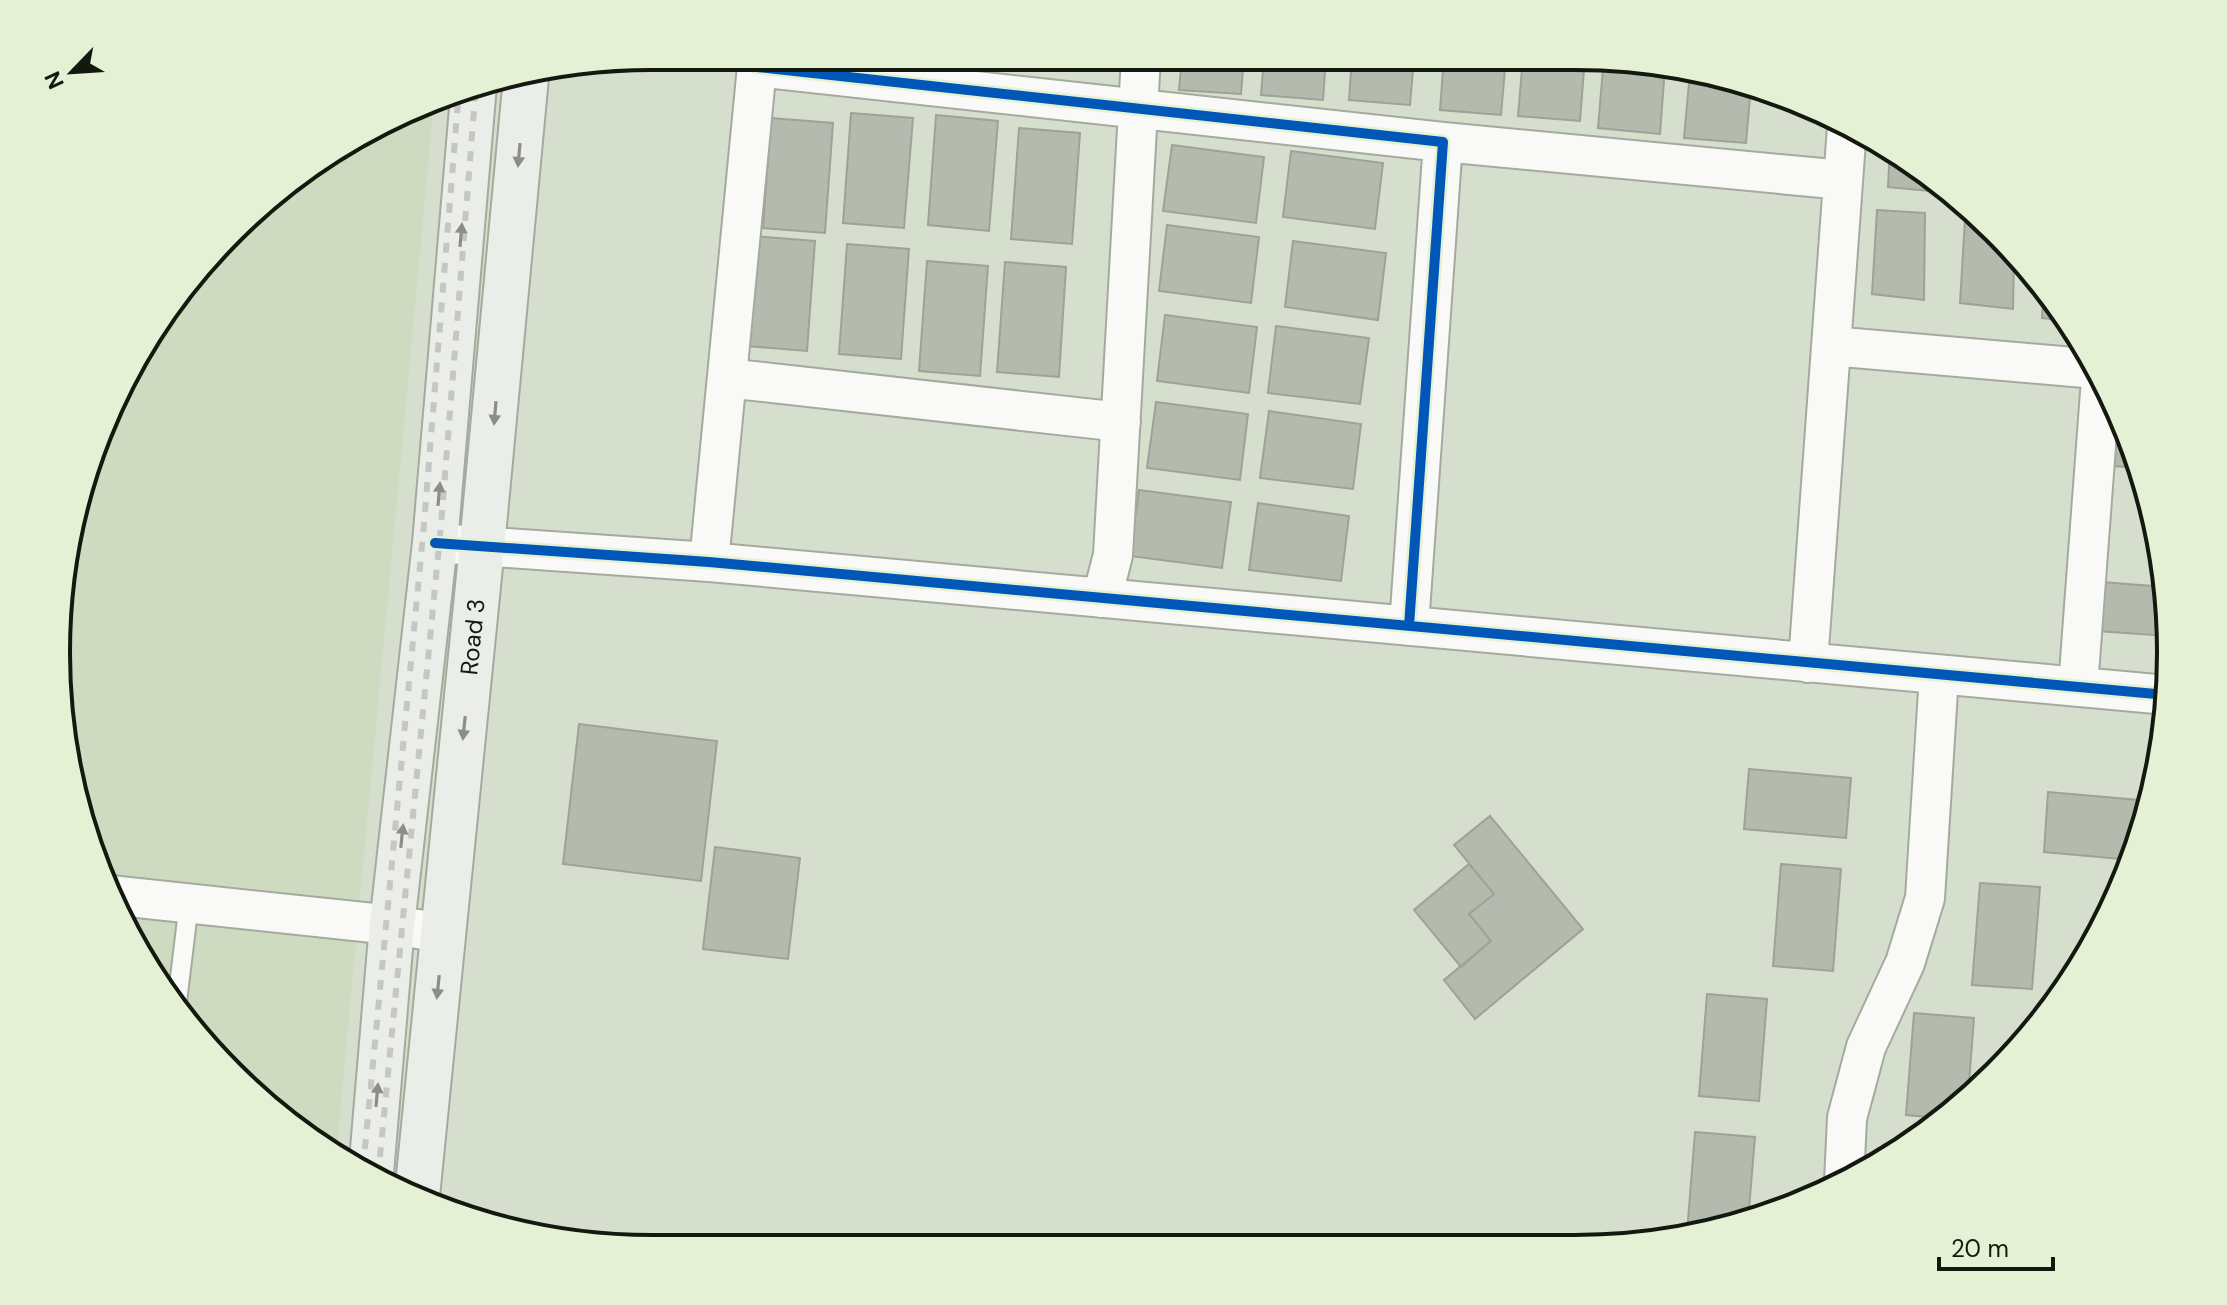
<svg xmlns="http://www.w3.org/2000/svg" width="2227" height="1305" viewBox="0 0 2227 1305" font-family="'DM Sans',sans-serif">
	<rect width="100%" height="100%" fill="#d6dece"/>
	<!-- built -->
	<path fill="#cedbc0" d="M 434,102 L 336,1156 L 321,1149 L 204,1045 L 101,880 L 57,691 L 76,498 L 157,321 L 290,179 Z"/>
	<!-- building -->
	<path fill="#b4baae" stroke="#9da396" stroke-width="2" d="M 1182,57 L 1244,57 L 1241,94 L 1179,90 Z
		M 1264,57 L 1326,57 L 1323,100 L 1261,95 Z
		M 1352,57 L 1414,57 L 1410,105 L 1349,100 Z
		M 1444,57 L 1506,57 L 1501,115 L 1440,110 Z
		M 1523,57 L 1585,57 L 1580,121 L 1518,116 Z
		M 1604,57 L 1614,57 L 1665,67 L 1660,134 L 1598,128 Z
		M 1690,72 L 1751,85 L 1746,143 L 1684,138 Z
		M 851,113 L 913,118 L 904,228 L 843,223 Z
		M 936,115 L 998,121 L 989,231 L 928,225 Z
		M 771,118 L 833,123 L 825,233 L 763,228 Z
		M 1019,128 L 1080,133 L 1072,244 L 1011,239 Z
		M 1172,145 L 1264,157 L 1256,223 L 1163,211 Z
		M 1890,149 L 1906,156 L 1940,185 L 1940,192 L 1888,187 Z
		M 1291,151 L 1383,163 L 1375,229 L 1283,217 Z
		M 1877,210 L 1925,213 L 1924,300 L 1872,294 Z
		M 1965,219 L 1984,220 L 1996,230 L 2014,252 L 2013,309 L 1960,303 Z
		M 1167,225 L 1259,237 L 1251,303 L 1159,291 Z
		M 754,236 L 815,241 L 807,351 L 746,346 Z
		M 1293,241 L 1386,253 L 1378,320 L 1285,307 Z
		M 847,244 L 909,249 L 901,359 L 839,354 Z
		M 927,261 L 988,266 L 980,376 L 919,371 Z
		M 1005,262 L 1066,267 L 1059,377 L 997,372 Z
		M 2044,289 L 2070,321 L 2042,318 Z
		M 1165,315 L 1257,327 L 1249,393 L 1157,381 Z
		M 1276,326 L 1369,338 L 1360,404 L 1268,393 Z
		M 1156,402 L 1248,414 L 1240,480 L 1147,468 Z
		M 1269,411 L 1361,424 L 1353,489 L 1260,478 Z
		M 2119,418 L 2122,418 L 2125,424 L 2139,468 L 2113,466 Z
		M 1139,490 L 1231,502 L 1222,568 L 1130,556 Z
		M 1258,503 L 1349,516 L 1341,581 L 1249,570 Z
		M 2102,582 L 2165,587 L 2169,636 L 2096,631 Z
		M 579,724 L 717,741 L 701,881 L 563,864 Z
		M 1749,769 L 1851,778 L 1846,838 L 1744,829 Z
		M 2048,792 L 2150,801 L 2132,860 L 2044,852 Z
		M 1490,816 L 1583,929 L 1475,1019 L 1444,980 L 1491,941 L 1469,914 L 1494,894 L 1454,845 Z
		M 715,847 L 800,858 L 788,959 L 703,949 Z
		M 1469,864 L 1494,894 L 1469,914 L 1491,941 L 1461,967 L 1414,910 Z
		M 1781,864 L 1841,869 L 1833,971 L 1773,966 Z
		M 1980,883 L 2040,887 L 2032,989 L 1972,985 Z
		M 1707,994 L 1767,999 L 1759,1101 L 1699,1096 Z
		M 1914,1013 L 1974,1018 L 1968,1096 L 1940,1118 L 1906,1115 Z
		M 1695,1132 L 1755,1137 L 1748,1221 L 1687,1233 Z"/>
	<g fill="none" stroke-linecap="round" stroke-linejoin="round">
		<!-- lane casing -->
		<g stroke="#a4ab9e" stroke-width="22">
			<path id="lane" d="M 177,1002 L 189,903"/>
		</g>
		<!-- street casing -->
		<g stroke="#a4ab9e" stroke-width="42">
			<path id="street" d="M 757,67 L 1443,142 L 1409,626
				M 1443,142 L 1843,180
				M 1831,346 L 2096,369
				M 727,378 L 1121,422
				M 435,543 L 709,562 L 2167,695
				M 709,562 L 758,56
				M 1102,598 L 1113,555 L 1141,57
				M 1808,663 L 1847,127
				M 2078,687 L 2101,379
				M 110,895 L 392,925 L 443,933
				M 1844,1182 L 1847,1118 L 1866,1047 L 1905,963 L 1925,898 L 1939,675"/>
		</g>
		<!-- secondary casing -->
		<g stroke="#a4ab9e" stroke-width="48">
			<g id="secondary">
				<path d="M 371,1173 L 392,925 L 435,543 L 474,85"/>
				<path id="s1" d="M 417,1196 L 482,546 L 526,77"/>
			</g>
		</g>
		<!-- lane -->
		<use href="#lane" stroke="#f9faf8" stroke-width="18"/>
		<!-- street -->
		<use href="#street" stroke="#f9faf8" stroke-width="38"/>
		<!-- secondary -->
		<use href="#secondary" stroke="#ebede8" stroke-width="44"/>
		<!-- rail -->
		<path stroke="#c5c7c2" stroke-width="6" stroke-dasharray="10 10" stroke-linecap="butt" d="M 363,1169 L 424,524 L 459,89
			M 378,1177 L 441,525 L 476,85"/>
		<!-- cycleway casing -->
		<g stroke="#e4f1d4" stroke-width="15">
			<path id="cycleway" d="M 757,67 L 1443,142 L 1409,626
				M 435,543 L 709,562 L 2167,695"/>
		</g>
		<!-- cycleway -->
		<use href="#cycleway" stroke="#0057b8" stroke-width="10"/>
	</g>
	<!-- one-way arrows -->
	<defs><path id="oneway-solid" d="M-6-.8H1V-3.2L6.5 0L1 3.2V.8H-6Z" transform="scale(2)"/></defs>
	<g fill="#8a8e86">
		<use href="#oneway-solid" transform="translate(519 155) rotate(95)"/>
		<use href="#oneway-solid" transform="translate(461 235) rotate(-85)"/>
		<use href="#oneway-solid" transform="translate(495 413) rotate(95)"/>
		<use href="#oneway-solid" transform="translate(439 494) rotate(-85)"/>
		<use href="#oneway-solid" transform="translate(464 728) rotate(96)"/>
		<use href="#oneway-solid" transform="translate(402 836) rotate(-84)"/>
		<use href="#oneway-solid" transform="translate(438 987) rotate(96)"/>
		<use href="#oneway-solid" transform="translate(377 1095) rotate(-85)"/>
	</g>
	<g text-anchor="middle" stroke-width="7" stroke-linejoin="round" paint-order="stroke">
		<!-- street labels -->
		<g font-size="24" fill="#14190f" stroke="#e4f1d4">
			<text dy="8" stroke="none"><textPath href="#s1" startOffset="562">Road 3</textPath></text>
		</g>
	</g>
	<!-- crop -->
	<path d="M0 0H2227V1305H0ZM652 70H1575A582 582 0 0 1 2157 652V653A582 582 0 0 1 1575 1235H652A582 582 0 0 1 70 653V652A582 582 0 0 1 652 70Z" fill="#e4f1d4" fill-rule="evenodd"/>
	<path fill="none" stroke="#14190f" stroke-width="4" d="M652 70H1575A582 582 0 0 1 2157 652V653A582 582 0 0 1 1575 1235H652A582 582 0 0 1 70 653V652A582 582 0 0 1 652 70Z"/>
	<!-- north arrow -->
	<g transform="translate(72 72) rotate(245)" stroke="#e4f1d4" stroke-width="6" paint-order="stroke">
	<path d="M0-6L14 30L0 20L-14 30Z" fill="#14190f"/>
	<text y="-12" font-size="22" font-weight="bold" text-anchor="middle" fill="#14190f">N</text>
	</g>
	<!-- scale -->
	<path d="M1939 1257v12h114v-12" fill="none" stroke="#14190f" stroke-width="4"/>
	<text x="1951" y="1257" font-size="24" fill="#14190f" stroke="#e4f1d4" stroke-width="6" paint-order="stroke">20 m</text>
</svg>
